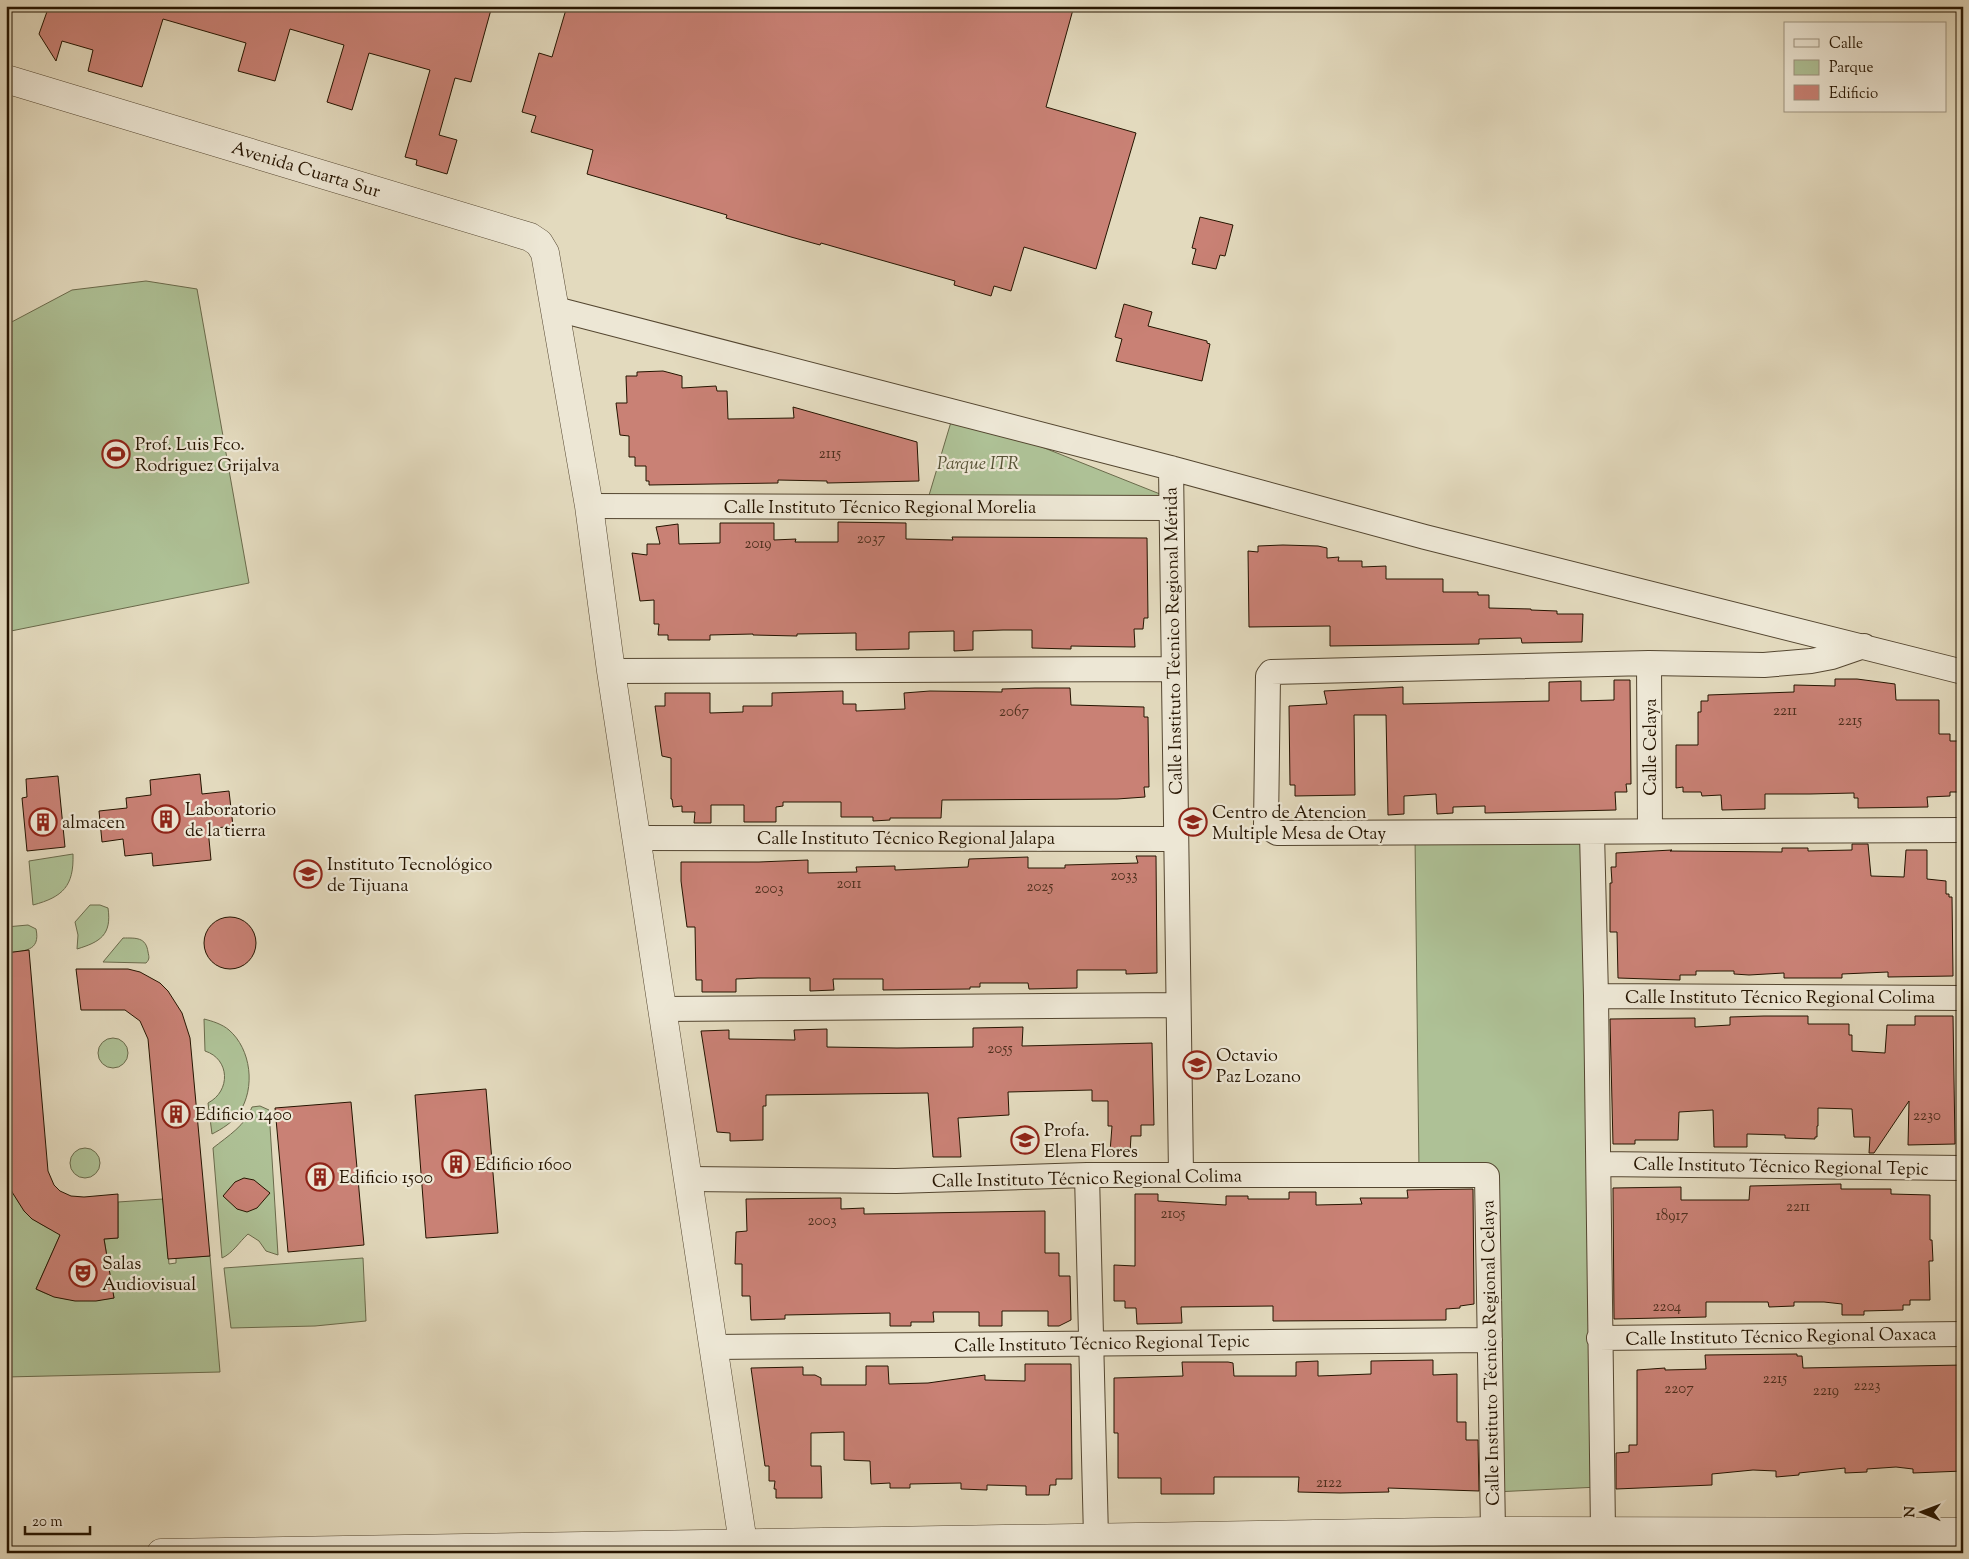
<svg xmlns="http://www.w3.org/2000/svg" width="1969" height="1559" viewBox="0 0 1969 1559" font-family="'Sorts Mill Goudy',serif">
	<rect width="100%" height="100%" fill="#e3dabe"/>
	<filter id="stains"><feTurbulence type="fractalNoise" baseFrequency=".004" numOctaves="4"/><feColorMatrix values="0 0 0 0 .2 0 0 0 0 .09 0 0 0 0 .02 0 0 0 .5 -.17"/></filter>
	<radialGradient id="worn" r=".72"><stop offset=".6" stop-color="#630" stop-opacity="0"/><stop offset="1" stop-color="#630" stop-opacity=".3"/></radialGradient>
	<!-- green -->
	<path fill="#aec196" stroke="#6a6a4b" d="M 146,281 L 197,289 L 249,583 L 6,632 L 6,325 L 72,290 Z
		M 954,412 L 1170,498 L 927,502 Z
		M 1591,835 L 1599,1487 L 1494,1492 L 1491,1172 L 1419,1172 L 1415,837 Z
		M 73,854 C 74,886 63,897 33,905 L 29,861 Z
		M 90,905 L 100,905 L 108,908 C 112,935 100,942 77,949 L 78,935 L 75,922 Z
		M 28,925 L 36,929 C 41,952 23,951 6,953 L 6,927 Z
		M 123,938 C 136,938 146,937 148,952 C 149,957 150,959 146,963 L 103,962 Z
		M 204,1019 C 212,1021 222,1024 229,1030 C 251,1049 256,1088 239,1113 C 233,1122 222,1129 212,1134 L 208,1103 C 231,1091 230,1059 205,1051 Z
		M98 1053a15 15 0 1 1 30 0a15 15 0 1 1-30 0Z
		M 260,1106 L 269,1110 L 278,1255 L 266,1251 L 259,1241 L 248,1234 C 239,1242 233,1253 222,1258 L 213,1148 C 228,1136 246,1125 252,1107 Z
		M70 1163a15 15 0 1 1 30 0a15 15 0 1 1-30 0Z
		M 6,1171 C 13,1202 31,1224 61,1233 L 36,1289 C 61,1302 87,1302 114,1298 L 104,1239 L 118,1238 L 118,1202 L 163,1199 L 169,1264 L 176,1263 L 176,1258 L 210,1256 L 220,1372 L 6,1377 Z
		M 363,1258 L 366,1321 L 315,1326 L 231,1328 L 224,1268 Z"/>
	<!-- building -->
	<path fill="#c98175" stroke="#251400" d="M 49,6 L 492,6 L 471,82 L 455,78 L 439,135 L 457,140 L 447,174 L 416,165 L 417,160 L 405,157 L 430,70 L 369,53 L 352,110 L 327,102 L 344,45 L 290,29 L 275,81 L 238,71 L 246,43 L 163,19 L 142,87 L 88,71 L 93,50 L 62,41 L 56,61 L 39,34 Z
		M 567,6 L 1074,6 L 1046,107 L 1136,133 L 1096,269 L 1024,247 L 1011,291 L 994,286 L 991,296 L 954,285 L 955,281 L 821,243 L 820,245 L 791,237 L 726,218 L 727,215 L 587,174 L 593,150 L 531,132 L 536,116 L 522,112 L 539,53 L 552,57 Z
		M 1200,217 L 1233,225 L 1225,256 L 1220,255 L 1216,269 L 1192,264 L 1196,249 L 1192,248 Z
		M 1124,304 L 1152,312 L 1148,326 L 1207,341 L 1207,343 L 1210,344 L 1202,381 L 1116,361 L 1122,339 L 1115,337 Z
		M 663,371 L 682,376 L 682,388 L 716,386 L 717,391 L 727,391 L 728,419 L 794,418 L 793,407 L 917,442 L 919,481 L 827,483 L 827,481 L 778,480 L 778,483 L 649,485 L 649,481 L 646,481 L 646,466 L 635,466 L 635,457 L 629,457 L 629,436 L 620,435 L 616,403 L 627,403 L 626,376 L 637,376 L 637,372 Z
		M 838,522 L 906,523 L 906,539 L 953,540 L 952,537 L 1147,538 L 1148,618 L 1144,618 L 1143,629 L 1134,629 L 1135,647 L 1071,646 L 1071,649 L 1032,648 L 1032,630 L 1003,630 L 973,631 L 973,650 L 954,651 L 954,631 L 909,632 L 909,649 L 856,650 L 856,633 L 797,634 L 797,636 L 753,635 L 753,634 L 710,635 L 710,640 L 668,640 L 668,635 L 658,635 L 659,624 L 654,624 L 654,600 L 640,601 L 632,553 L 647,555 L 647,544 L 660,544 L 656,527 L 678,524 L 679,544 L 720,543 L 720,523 L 774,523 L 774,540 L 796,539 L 795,542 L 838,542 Z
		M 1283,545 L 1318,546 L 1327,548 L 1327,558 L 1339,557 L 1338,561 L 1362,561 L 1362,567 L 1386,566 L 1386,579 L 1443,579 L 1443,592 L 1478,592 L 1478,595 L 1489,595 L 1489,608 L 1531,609 L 1531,610 L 1557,611 L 1557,614 L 1583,614 L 1582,642 L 1522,643 L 1521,638 L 1479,639 L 1479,644 L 1330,646 L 1330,626 L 1249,627 L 1248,551 L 1258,552 L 1258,546 Z
		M 1835,679 L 1857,679 L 1895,684 L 1896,700 L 1939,700 L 1939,734 L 1950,734 L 1950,741 L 1963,741 L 1963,792 L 1950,792 L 1950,796 L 1927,797 L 1928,807 L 1858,808 L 1858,798 L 1854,798 L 1854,793 L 1810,794 L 1765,794 L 1765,809 L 1722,810 L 1721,795 L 1702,796 L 1701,792 L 1683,792 L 1683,787 L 1676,788 L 1676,745 L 1698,745 L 1698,712 L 1701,712 L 1701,701 L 1708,701 L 1708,695 L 1794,692 L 1794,685 L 1835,686 Z
		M 1614,680 L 1630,680 L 1631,784 L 1626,784 L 1627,792 L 1615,792 L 1616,810 L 1485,813 L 1485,806 L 1453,807 L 1453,813 L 1437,814 L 1436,794 L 1404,796 L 1404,814 L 1388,815 L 1386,715 L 1354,715 L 1355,795 L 1295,796 L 1295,785 L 1290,785 L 1289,706 L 1327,704 L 1324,691 L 1403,687 L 1403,704 L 1549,701 L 1549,682 L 1581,681 L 1581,701 L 1614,700 Z
		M 1035,688 L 1070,688 L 1071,705 L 1144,707 L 1144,717 L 1148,717 L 1149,787 L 1144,787 L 1145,797 L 1117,799 L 942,800 L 941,818 L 890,818 L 890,820 L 873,821 L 873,817 L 841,817 L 841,802 L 783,802 L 783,806 L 776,807 L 776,822 L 744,822 L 744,805 L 711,805 L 711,823 L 694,823 L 695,812 L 682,812 L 682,806 L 673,807 L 672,799 L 671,799 L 671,758 L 662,756 L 655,706 L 665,706 L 665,693 L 710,693 L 710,713 L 743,712 L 743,706 L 772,706 L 772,693 L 843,691 L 843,704 L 856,704 L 856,711 L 905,709 L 904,693 L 930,691 L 1002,692 L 1002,689 Z
		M 200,774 L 202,794 L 229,791 L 233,826 L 208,829 L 211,860 L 153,866 L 152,853 L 125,856 L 123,839 L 102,842 L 99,811 L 127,808 L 126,798 L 151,795 L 150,780 Z
		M 58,776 L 65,847 L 27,851 L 22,798 L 27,797 L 26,779 Z
		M 1852,844 L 1868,844 L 1871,876 L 1904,877 L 1906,850 L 1927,850 L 1927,879 L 1946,881 L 1946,894 L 1949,894 L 1949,897 L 1952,897 L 1953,976 L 1888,977 L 1888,972 L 1842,974 L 1842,978 L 1784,978 L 1784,973 L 1749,975 L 1734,974 L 1734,971 L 1696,971 L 1696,975 L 1680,975 L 1680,980 L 1618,978 L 1617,932 L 1610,932 L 1610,883 L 1612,883 L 1611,867 L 1616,867 L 1616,853 L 1672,850 L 1670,851 L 1782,852 L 1782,848 L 1808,848 L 1808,851 L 1852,850 Z
		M 1136,856 L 1156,856 L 1157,973 L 1126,974 L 1126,970 L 1077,970 L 1077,988 L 1029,989 L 1028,983 L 980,983 L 980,987 L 970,987 L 970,989 L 883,990 L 883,979 L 833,979 L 834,990 L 810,991 L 810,978 L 758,978 L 736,979 L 736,992 L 702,992 L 702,980 L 696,980 L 695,927 L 687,927 L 681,881 L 681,862 L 759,862 L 808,860 L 808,873 L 857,872 L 856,867 L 895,866 L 895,870 L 968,867 L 969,859 L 1028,857 L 1028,868 L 1065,868 L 1065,865 L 1138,863 Z
		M204 943a26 26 0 1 1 52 0a26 26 0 1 1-52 0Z
		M 29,950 L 48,1171 L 54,1185 L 60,1191 L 71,1196 L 84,1197 L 118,1194 L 118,1238 L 104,1239 L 114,1298 L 96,1301 L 75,1301 L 54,1297 L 36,1289 L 60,1235 L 32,1219 L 24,1211 L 12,1192 L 8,1177 L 6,953 Z
		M 76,969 L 128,969 L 140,972 L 160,983 L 168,991 L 182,1013 L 190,1038 L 210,1256 L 168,1259 L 148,1039 L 140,1021 L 125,1010 L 81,1010 Z
		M 1764,1016 L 1808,1016 L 1808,1024 L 1849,1024 L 1849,1035 L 1852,1035 L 1852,1051 L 1885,1053 L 1887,1025 L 1915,1025 L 1915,1016 L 1953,1016 L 1955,1144 L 1908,1145 L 1909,1101 L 1874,1153 L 1869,1153 L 1870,1137 L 1854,1137 L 1852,1109 L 1818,1108 L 1818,1126 L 1817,1126 L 1817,1137 L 1815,1137 L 1815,1139 L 1785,1138 L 1785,1135 L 1747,1134 L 1747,1147 L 1714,1147 L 1713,1110 L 1679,1112 L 1678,1140 L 1635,1140 L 1635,1144 L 1613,1144 L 1610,1019 L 1695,1018 L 1695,1027 L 1730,1025 L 1730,1017 Z
		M 1023,1027 L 1022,1046 L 1152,1043 L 1154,1125 L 1141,1125 L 1141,1136 L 1131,1136 L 1130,1153 L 1110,1152 L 1112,1126 L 1108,1126 L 1108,1101 L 1092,1101 L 1092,1090 L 1008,1092 L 1009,1115 L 958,1118 L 961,1157 L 933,1157 L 928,1093 L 766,1095 L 766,1106 L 763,1106 L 763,1140 L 730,1141 L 730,1133 L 717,1132 L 701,1031 L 729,1030 L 729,1039 L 795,1040 L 794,1030 L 827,1029 L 827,1047 L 897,1048 L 973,1047 L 973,1028 Z
		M 486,1089 L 498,1233 L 426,1238 L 415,1095 Z
		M 351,1102 L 364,1245 L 288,1252 L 275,1108 Z
		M 244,1178 L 254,1180 L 270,1193 L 257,1208 L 247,1212 L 237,1209 L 223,1196 L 235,1182 Z
		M 1841,1184 L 1841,1189 L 1891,1189 L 1891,1194 L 1930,1195 L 1930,1240 L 1932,1240 L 1933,1261 L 1929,1261 L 1930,1300 L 1910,1300 L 1910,1305 L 1903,1305 L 1903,1310 L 1864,1311 L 1864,1315 L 1842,1315 L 1842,1304 L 1824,1302 L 1794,1302 L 1794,1306 L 1769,1307 L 1768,1302 L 1706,1302 L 1706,1317 L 1614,1319 L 1613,1188 L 1681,1187 L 1681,1200 L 1749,1200 L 1750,1186 Z
		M 1473,1189 L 1474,1304 L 1460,1306 L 1460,1308 L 1446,1309 L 1446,1320 L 1273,1321 L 1273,1306 L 1181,1307 L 1182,1323 L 1137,1324 L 1136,1308 L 1125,1308 L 1125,1301 L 1114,1301 L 1114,1265 L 1135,1266 L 1135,1194 L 1158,1194 L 1158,1201 L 1226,1205 L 1226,1196 L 1248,1196 L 1248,1199 L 1289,1199 L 1289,1192 L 1316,1192 L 1316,1205 L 1362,1204 L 1360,1198 L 1408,1198 L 1407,1190 Z
		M 841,1198 L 841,1209 L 864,1208 L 864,1214 L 1045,1211 L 1045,1253 L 1059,1253 L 1059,1276 L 1070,1276 L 1071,1320 L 1059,1326 L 1048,1326 L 1048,1311 L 1002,1311 L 1002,1326 L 979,1326 L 979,1312 L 933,1312 L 934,1322 L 911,1322 L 911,1326 L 890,1326 L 890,1313 L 785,1315 L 785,1319 L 751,1320 L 750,1296 L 742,1296 L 742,1264 L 735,1264 L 736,1232 L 747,1231 L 746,1199 Z
		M 1797,1354 L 1797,1356 L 1802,1356 L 1803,1368 L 1963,1365 L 1963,1471 L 1913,1473 L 1913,1469 L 1896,1467 L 1867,1469 L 1867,1472 L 1845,1473 L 1845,1468 L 1799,1473 L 1799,1475 L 1776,1477 L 1776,1471 L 1753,1470 L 1712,1474 L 1712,1485 L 1616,1489 L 1616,1453 L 1629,1452 L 1629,1445 L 1637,1445 L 1637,1370 L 1665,1368 L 1665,1370 L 1706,1369 L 1705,1355 Z
		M 1433,1360 L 1433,1375 L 1457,1374 L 1457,1422 L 1466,1422 L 1466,1440 L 1478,1440 L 1479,1491 L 1388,1488 L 1389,1492 L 1340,1493 L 1298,1492 L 1299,1477 L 1214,1477 L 1214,1494 L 1161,1494 L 1161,1478 L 1118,1478 L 1118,1433 L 1114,1433 L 1114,1378 L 1183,1376 L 1182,1362 L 1228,1362 L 1233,1363 L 1234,1376 L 1296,1376 L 1296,1362 L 1318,1361 L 1318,1376 L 1371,1374 L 1371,1361 Z
		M 1025,1364 L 1071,1364 L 1072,1479 L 1056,1479 L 1056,1485 L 1050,1485 L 1049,1495 L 1026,1495 L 1026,1486 L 987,1485 L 987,1490 L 961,1489 L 961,1483 L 910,1484 L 910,1488 L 890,1488 L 890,1483 L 871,1484 L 870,1461 L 844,1460 L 844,1432 L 811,1433 L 811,1466 L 821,1466 L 822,1498 L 776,1498 L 776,1489 L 774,1489 L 775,1481 L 769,1481 L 769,1466 L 765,1466 L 751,1368 L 803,1367 L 803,1375 L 815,1375 L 821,1378 L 821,1385 L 866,1385 L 866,1366 L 888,1366 L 889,1384 L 928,1383 L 985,1375 L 985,1380 L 1025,1381 Z"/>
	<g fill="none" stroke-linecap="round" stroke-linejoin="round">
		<!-- minor casing -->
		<g stroke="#544630" stroke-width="26">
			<path id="minor" d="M 556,309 L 1171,468 L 1425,537 L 1963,672
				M 1171,468 L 1181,1174
				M 589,506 L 1170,508
				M 1864,646 L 1832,657 L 1811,661 L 1764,665 L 1649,663 L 1271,672 L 1268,676 L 1266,826 L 1277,833 L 1963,830
				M 1649,663 L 1650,831
				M 611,671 L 1173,669
				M 1592,833 L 1596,996 L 1603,1532
				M 637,838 L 1176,839
				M 1596,996 L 1963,998
				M 663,1009 L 1178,1005
				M 1599,1164 L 1963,1168
				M 1087,1175 L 1096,1537
				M 688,1179 L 896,1181 L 1087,1175 L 1486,1175 L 1487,1176 L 1493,1531
				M 1599,1338 L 1963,1334
				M 714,1347 L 1490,1340"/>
		</g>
		<!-- tertiary casing -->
		<g stroke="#544630" stroke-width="29">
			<path id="tertiary" d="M 6,79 L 530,237 L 539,243 L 545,253 L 589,506 L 611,671 L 743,1543
				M 161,1553 L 1493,1531 L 1963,1532"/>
		</g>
		<!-- minor -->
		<use href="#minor" stroke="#ede7d5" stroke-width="24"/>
		<!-- tertiary -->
		<use href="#tertiary" stroke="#ede7d5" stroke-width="28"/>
	</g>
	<!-- icons -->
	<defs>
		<g id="stadium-ring" transform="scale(1.4375)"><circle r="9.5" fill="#ede7d5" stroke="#8f2418" stroke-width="1.5"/><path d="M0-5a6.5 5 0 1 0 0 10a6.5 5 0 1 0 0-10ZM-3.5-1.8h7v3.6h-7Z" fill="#8f2418"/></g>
		<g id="building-ring" transform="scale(1.4375)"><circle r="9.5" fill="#ede7d5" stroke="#8f2418" stroke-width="1.5"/><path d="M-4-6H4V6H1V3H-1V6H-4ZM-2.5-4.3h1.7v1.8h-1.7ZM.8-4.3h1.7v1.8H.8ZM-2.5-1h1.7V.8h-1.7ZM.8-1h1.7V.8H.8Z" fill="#8f2418"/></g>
		<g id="school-ring" transform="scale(1.4375)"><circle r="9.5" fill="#ede7d5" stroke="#8f2418" stroke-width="1.5"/><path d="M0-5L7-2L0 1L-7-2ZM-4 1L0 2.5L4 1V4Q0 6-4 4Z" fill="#8f2418"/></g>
		<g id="university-ring" transform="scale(1.4375)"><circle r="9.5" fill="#ede7d5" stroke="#8f2418" stroke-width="1.5"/><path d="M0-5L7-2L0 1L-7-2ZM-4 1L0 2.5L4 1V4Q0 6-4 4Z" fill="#8f2418"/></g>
		<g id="theatre-ring" transform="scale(1.4375)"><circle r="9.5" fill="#ede7d5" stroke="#8f2418" stroke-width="1.5"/><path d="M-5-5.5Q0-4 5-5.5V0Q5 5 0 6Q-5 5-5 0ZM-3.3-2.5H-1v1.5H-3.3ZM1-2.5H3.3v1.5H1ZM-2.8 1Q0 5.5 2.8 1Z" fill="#8f2418"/></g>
	</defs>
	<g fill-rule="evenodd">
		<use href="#stadium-ring" x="116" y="454"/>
		<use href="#building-ring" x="166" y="819"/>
		<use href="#building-ring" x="43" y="822"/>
		<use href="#school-ring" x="1193" y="822"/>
		<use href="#university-ring" x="308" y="874"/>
		<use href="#school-ring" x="1197" y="1065"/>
		<use href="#building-ring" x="176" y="1114"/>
		<use href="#school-ring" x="1025" y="1140"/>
		<use href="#building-ring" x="456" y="1164"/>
		<use href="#building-ring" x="320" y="1177"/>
		<use href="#theatre-ring" x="83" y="1273"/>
	</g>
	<g text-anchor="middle" stroke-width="4.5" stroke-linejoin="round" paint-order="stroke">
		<!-- number labels -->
		<g font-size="15" fill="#4e2f1d">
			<text x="830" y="458">2115</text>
			<text x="871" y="543">2037</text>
			<text x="758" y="548">2019</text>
			<text x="1785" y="715">2211</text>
			<text x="1014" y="716">2067</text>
			<text x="1850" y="725">2215</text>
			<text x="1124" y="880">2033</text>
			<text x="849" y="888">2011</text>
			<text x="1040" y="891">2025</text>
			<text x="769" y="893">2003</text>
			<text x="1000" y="1053">2055</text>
			<text x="1927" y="1120">2230</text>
			<text x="1798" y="1211">2211</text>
			<text x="1173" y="1218">2105</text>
			<text x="1672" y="1220">18917</text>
			<text x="822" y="1225">2003</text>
			<text x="1667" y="1311">2204</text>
			<text x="1775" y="1383">2215</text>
			<text x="1867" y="1390">2223</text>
			<text x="1679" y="1393">2207</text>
			<text x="1826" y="1395">2219</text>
			<text x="1329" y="1487">2122</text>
		</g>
		<!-- street labels -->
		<g font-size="18" fill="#251400" stroke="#ede7d5">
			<text transform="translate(306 169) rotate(17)" y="6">Avenida Cuarta Sur</text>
			<text x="880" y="513">Calle Instituto Técnico Regional Morelia</text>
			<text transform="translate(1173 641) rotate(-91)" y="6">Calle Instituto Técnico Regional Mérida</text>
			<text transform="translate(1650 747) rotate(-90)" y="6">Calle Celaya</text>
			<text x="906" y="844">Calle Instituto Técnico Regional Jalapa</text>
			<text x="1780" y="1003">Calle Instituto Técnico Regional Colima</text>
			<text transform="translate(1781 1166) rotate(1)" y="6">Calle Instituto Técnico Regional Tepic</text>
			<text transform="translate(1087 1178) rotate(-1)" y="6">Calle Instituto Técnico Regional Colima</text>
			<text transform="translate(1781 1336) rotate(-1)" y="6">Calle Instituto Técnico Regional Oaxaca</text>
			<text transform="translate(1102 1343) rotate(-1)" y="6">Calle Instituto Técnico Regional Tepic</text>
			<text transform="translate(1490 1353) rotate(-91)" y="6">Calle Instituto Técnico Regional Celaya</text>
		</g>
		<!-- poi labels -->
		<g font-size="18" fill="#251400" stroke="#ede7d5" text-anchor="start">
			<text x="135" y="450">Prof. Luis Fco.<tspan x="135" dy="21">Rodriguez Grijalva</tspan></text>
			<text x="185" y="815">Laboratorio<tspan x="185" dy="21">de la tierra</tspan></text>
			<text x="1212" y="818">Centro de Atencion<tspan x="1212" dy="21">Multiple Mesa de Otay</tspan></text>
			<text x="62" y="828">almacen</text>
			<text x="327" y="870">Instituto Tecnológico<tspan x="327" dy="21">de Tijuana</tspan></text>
			<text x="1216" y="1061">Octavio<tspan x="1216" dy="21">Paz Lozano</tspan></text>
			<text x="195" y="1120">Edificio 1400</text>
			<text x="1044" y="1136">Profa.<tspan x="1044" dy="21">Elena Flores</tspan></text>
			<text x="475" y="1170">Edificio 1600</text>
			<text x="339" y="1183">Edificio 1500</text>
			<text x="102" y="1269">Salas<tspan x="102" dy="21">Audiovisual</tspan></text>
		</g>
		<!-- park labels -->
		<g font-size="18" font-style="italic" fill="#555134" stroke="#ede7d5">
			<text x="978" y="469">Parque ITR</text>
		</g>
	</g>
	<!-- margin -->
	<rect width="1969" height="1559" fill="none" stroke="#e3dabe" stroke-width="25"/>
	<rect x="8" y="8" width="1954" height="1544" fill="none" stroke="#251400" stroke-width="2.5"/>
	<rect x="12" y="12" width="1944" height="1534" fill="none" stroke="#251400"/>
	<!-- legend -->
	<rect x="1784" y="22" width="162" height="90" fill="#ede7d5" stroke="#9d9380"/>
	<rect x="1794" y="39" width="25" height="8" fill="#ede7d5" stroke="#9d9380"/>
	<text x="1829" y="48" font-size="15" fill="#251400">Calle</text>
	<rect x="1794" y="60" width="25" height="15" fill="#aec196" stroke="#9d9380"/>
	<text x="1829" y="72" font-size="15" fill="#251400">Parque</text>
	<rect x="1794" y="85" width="25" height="15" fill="#c98175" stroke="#9d9380"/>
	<text x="1829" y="98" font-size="15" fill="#251400">Edificio</text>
	<!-- north arrow -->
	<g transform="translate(1922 1512) rotate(271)" stroke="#ede7d5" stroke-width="4" paint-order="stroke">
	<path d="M0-4L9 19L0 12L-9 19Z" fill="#251400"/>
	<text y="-8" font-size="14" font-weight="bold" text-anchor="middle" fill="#251400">N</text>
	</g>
	<!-- scale -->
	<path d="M25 1526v8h65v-8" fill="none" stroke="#251400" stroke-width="2.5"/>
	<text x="32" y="1526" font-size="15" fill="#251400" stroke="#ede7d5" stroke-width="4" paint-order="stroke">20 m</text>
	<rect width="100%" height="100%" filter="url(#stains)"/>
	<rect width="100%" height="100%" fill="url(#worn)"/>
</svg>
